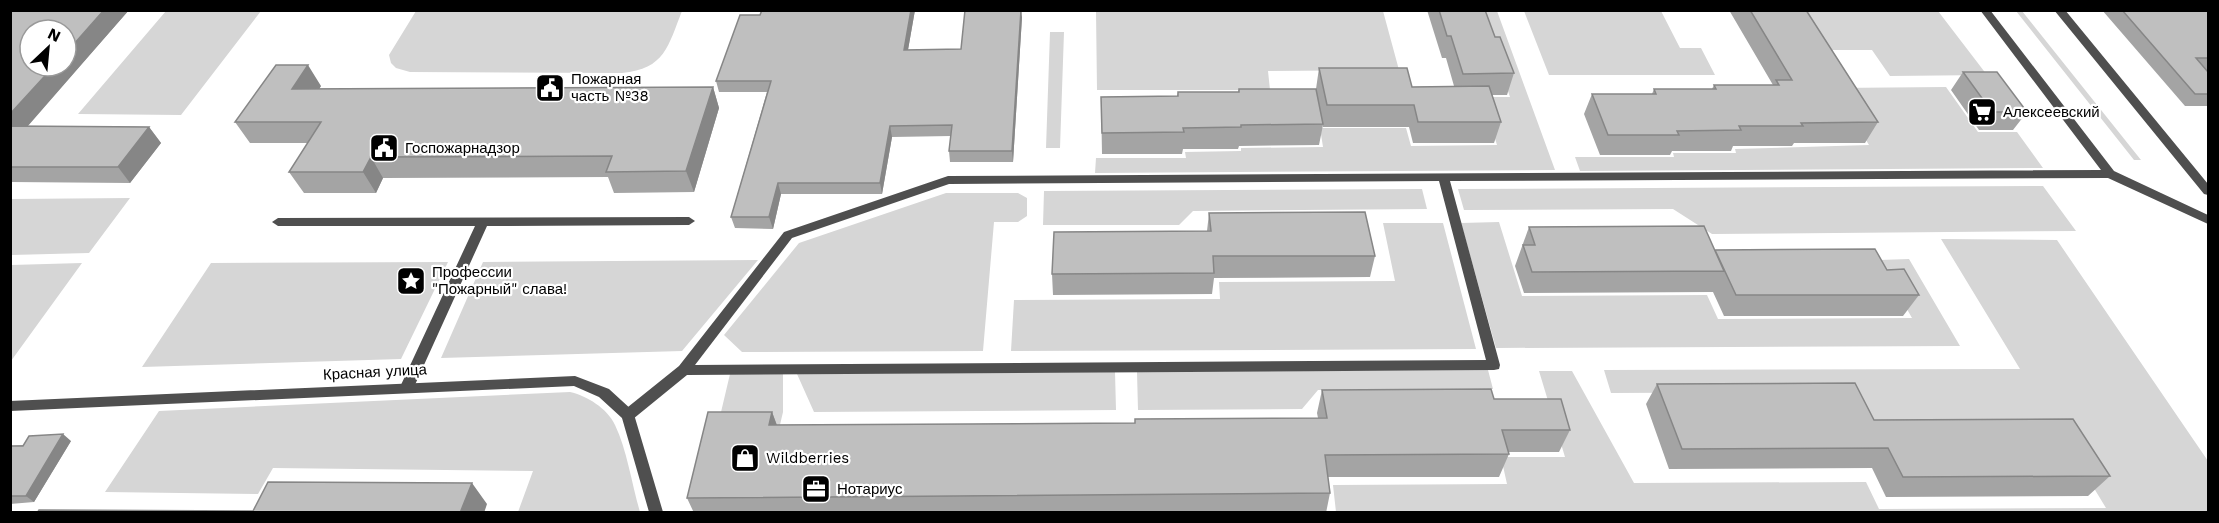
<svg xmlns="http://www.w3.org/2000/svg" width="2219" height="523" viewBox="0 0 2219 523" font-family="'Work Sans',sans-serif">
	<rect width="100%" height="100%" fill="#fff"/>
	<!-- green -->
	<path fill="#d6d6d6" d="M 1471,10 L 1497,11 L 1555,170 L 1095,173 L 1096,158 L 1186,158 L 1185,152 L 1241,151 L 1241,148 L 1323,147 L 1320,128 L 1406,128 L 1411,146 L 1497,145 L 1482,97 L 1510,97 L 1496,56 Z
		M 166,11 L 261,11 L 181,115 L 78,114 Z
		M 416,11 L 416,10 L 682,11 C 668,46 665,69 622,73 L 410,72 L 396,68 L 391,63 L 389,55 Z
		M 1096,11 L 1383,11 L 1399,70 L 1268,71 L 1270,90 L 1097,90 Z
		M 1524,11 L 1661,11 L 1680,48 L 1701,48 L 1715,75 L 1549,75 Z
		M 1781,11 L 1938,11 L 1987,75 L 1890,76 L 1872,50 L 1826,50 Z
		M 2016,11 L 2022,11 L 2141,160 L 2134,160 Z
		M 1050,32 L 1064,32 L 1060,148 L 1046,148 Z
		M 1946,87 L 1978,132 L 2017,132 L 2043,168 L 1580,171 L 1575,157 L 1674,157 L 1673,153 L 1736,153 L 1735,149 L 1869,145 L 1834,88 Z
		M 2043,186 L 2076,231 L 1712,234 L 1673,209 L 1464,210 L 1458,189 Z
		M 1422,189 L 1427,209 L 1193,211 L 1179,225 L 1043,225 L 1044,191 Z
		M 946,193 L 1018,193 L 1027,198 L 1027,216 L 1018,222 L 994,222 L 983,351 L 742,352 L 724,335 L 799,243 Z
		M 130,198 L 89,253 L 11,255 L 11,199 Z
		M 1499,222 L 1522,296 L 1707,295 L 1718,319 L 1912,318 L 1879,260 L 1909,259 L 1960,346 L 1496,348 L 1461,223 Z
		M 1383,223 L 1443,223 L 1476,349 L 1011,351 L 1014,300 L 1220,299 L 1219,282 L 1395,281 Z
		M 1941,239 L 2057,240 L 2208,461 L 2208,512 L 1336,512 L 1333,485 L 1507,484 L 1501,457 L 1565,457 L 1539,371 L 1572,371 L 1634,483 L 1866,482 L 1879,509 L 2106,508 L 2055,424 L 1862,425 L 1846,392 L 1611,393 L 1604,370 L 2020,369 Z
		M 758,260 L 682,351 L 441,358 L 483,262 Z
		M 448,262 L 401,359 L 142,367 L 211,263 Z
		M 82,263 L 11,361 L 11,265 Z
		M 1488,370 L 1493,389 L 1318,390 L 1302,409 L 1138,410 L 1137,372 Z
		M 1115,372 L 1116,410 L 814,412 L 797,374 Z
		M 730,374 L 783,374 L 783,412 L 779,429 L 717,429 Z
		M 570,392 C 587,396 607,408 615,425 C 627,450 632,485 640,512 L 518,512 L 533,471 L 273,468 L 258,494 L 105,492 L 159,411 Z"/>
	<g fill="none" stroke-linecap="round" stroke-linejoin="round">
		<!-- lane -->
		<path fill="#4f4f4f" fill-rule="evenodd" d="M 1980,10 L 1990,10 L 2114,171 L 2208,215 L 2208,224 L 2108,178 L 1450,181 L 1500,365 L 1499,369 L 1494,370 L 687,375 L 633,419 L 628,421 L 623,419 L 621,415 L 623,411 L 679,366 L 784,232 L 948,176 L 2101,170 ZM 1439,181 L 1486,360 L 695,365 L 792,238 L 949,184 Z
			M 2054,10 L 2065,10 L 2208,184 L 2208,195 L 2204,194 Z
			M 689,217 L 695,221 L 689,225 L 487,226 L 414,387 L 412,391 L 407,392 L 402,391 L 400,387 L 475,226 L 278,226 L 272,222 L 278,218 Z"/>
		<!-- street -->
		<path fill="#4f4f4f" fill-rule="evenodd" d="M 575,376 L 609,389 L 633,411 L 663,512 L 649,512 L 622,418 L 599,397 L 574,386 L 10,411 L 10,401 Z"/>
	</g>
	<!-- wall -->
	<path fill="#a4a4a4" d="M 10,10 L 129,10 L 27,126 L 149,127 L 161,143 L 130,183 L 10,182 Z
		M 762,10 L 915,10 L 908,50 L 961,49 L 1022,17 L 1013,162 L 950,162 L 949,151 L 951,136 L 892,137 L 882,194 L 781,194 L 773,229 L 735,228 L 731,217 L 767,92 L 719,92 L 716,81 L 760,15 Z
		M 1427,10 L 1485,10 L 1495,37 L 1514,73 L 1507,95 L 1492,95 L 1501,122 L 1494,143 L 1413,143 L 1409,127 L 1323,127 L 1323,125 L 1319,145 L 1239,146 L 1238,149 L 1183,149 L 1182,154 L 1102,154 L 1101,97 L 1177,96 L 1178,92 L 1238,92 L 1239,89 L 1316,89 L 1319,68 L 1412,87 L 1454,86 L 1446,58 L 1442,58 Z
		M 1729,10 L 1806,10 L 1878,122 L 1865,143 L 1794,143 L 1792,146 L 1733,146 L 1731,151 L 1672,151 L 1670,155 L 1600,155 L 1584,114 L 1592,94 L 1652,94 L 1654,89 L 1712,89 L 1714,85 L 1773,85 Z
		M 2102,10 L 2208,10 L 2208,70 L 2207,70 L 2208,106 L 2185,106 Z
		M 1963,72 L 2027,112 L 2013,130 L 1979,130 L 1951,90 Z
		M 321,86 L 319,89 L 713,87 L 719,108 L 694,192 L 614,193 L 608,177 L 383,178 L 376,193 L 304,193 L 289,172 L 308,143 L 250,143 L 235,122 Z
		M 1209,213 L 1375,256 L 1370,277 L 1214,278 L 1212,294 L 1053,295 L 1052,274 L 1207,231 Z
		M 1529,227 L 1715,250 L 1887,270 L 1919,295 L 1903,316 L 1724,316 L 1713,292 L 1524,293 L 1515,266 Z
		M 1657,384 L 1874,420 L 2110,476 L 2088,496 L 1886,497 L 1872,468 L 1669,469 L 1646,404 Z
		M 1322,390 L 1494,399 L 1570,430 L 1559,452 L 1508,452 L 1509,454 L 1499,477 L 1328,477 L 1330,493 L 1326,513 L 694,513 L 687,498 L 772,412 L 777,425 L 1135,423 L 1318,418 L 1317,413 Z
		M 71,441 L 34,502 L 10,504 L 10,446 Z"/>
	<!-- shaded-wall -->
	<path fill="#868686" d="M 104,10 L 129,10 L 14,142 L 10,138 L 10,114 L 54,66 L 66,66 L 66,53 Z
		M 911,10 L 915,10 L 906,61 L 904,50 Z
		M 1021,10 L 1022,17 L 1013,162 L 1012,151 Z
		M 308,65 L 321,86 L 306,110 L 292,89 Z
		M 713,87 L 719,108 L 694,192 L 686,171 Z
		M 890,126 L 892,137 L 882,194 L 880,183 Z
		M 149,127 L 161,143 L 130,183 L 118,167 Z
		M 371,157 L 383,178 L 376,193 L 363,172 Z
		M 778,183 L 781,194 L 773,229 L 769,217 Z
		M 772,412 L 780,434 L 769,425 Z
		M 63,434 L 71,441 L 34,502 L 26,496 Z
		M 472,483 L 487,504 L 484,513 L 460,513 Z"/>
	<!-- building -->
	<path fill="#bfbfbf" stroke="#868686" stroke-width="1.5" d="M 10,10 L 104,10 L 66,53 L 66,30 L 30,30 L 30,66 L 54,66 L 10,114 Z
		M 762,10 L 911,10 L 904,50 L 961,49 L 965,10 L 1021,10 L 1012,151 L 949,151 L 952,125 L 890,126 L 880,183 L 778,183 L 769,217 L 731,217 L 771,81 L 716,81 L 740,15 L 760,15 Z
		M 1439,10 L 1485,10 L 1495,37 L 1500,37 L 1514,73 L 1463,74 L 1451,36 L 1447,36 Z
		M 1750,10 L 1806,10 L 1878,122 L 1801,123 L 1803,126 L 1739,126 L 1741,130 L 1677,131 L 1679,135 L 1608,135 L 1592,94 L 1656,94 L 1654,89 L 1716,89 L 1714,85 L 1779,85 L 1776,80 L 1792,80 Z
		M 2122,10 L 2208,10 L 2208,58 L 2196,58 L 2208,72 L 2208,94 L 2195,94 Z
		M 276,65 L 308,65 L 292,89 L 713,87 L 686,171 L 606,172 L 612,156 L 371,157 L 363,172 L 289,172 L 321,122 L 235,122 Z
		M 1319,68 L 1407,68 L 1412,87 L 1489,86 L 1501,122 L 1418,122 L 1414,105 L 1327,105 Z
		M 1963,72 L 1997,72 L 2027,112 L 1992,112 Z
		M 1239,89 L 1316,89 L 1323,124 L 1241,125 L 1241,127 L 1183,128 L 1184,132 L 1102,133 L 1101,97 L 1178,96 L 1178,92 L 1239,92 Z
		M 10,126 L 149,127 L 118,167 L 10,167 Z
		M 1365,212 L 1375,256 L 1213,256 L 1214,273 L 1052,274 L 1054,232 L 1211,231 L 1209,213 Z
		M 1704,226 L 1724,271 L 1532,272 L 1523,245 L 1535,245 L 1529,227 Z
		M 1875,249 L 1887,270 L 1904,269 L 1919,295 L 1736,295 L 1715,250 Z
		M 1855,383 L 1874,420 L 2073,419 L 2110,476 L 1903,477 L 1888,448 L 1682,449 L 1657,384 Z
		M 1491,389 L 1494,399 L 1561,399 L 1570,430 L 1502,430 L 1509,454 L 1325,455 L 1330,493 L 687,498 L 708,412 L 772,412 L 769,425 L 1135,423 L 1135,419 L 1327,418 L 1322,390 Z
		M 63,434 L 26,496 L 10,496 L 10,446 L 23,446 L 29,436 Z
		M 268,482 L 472,483 L 460,513 L 37,513 L 39,510 L 253,511 Z"/>
	<!-- icons -->
	<defs>
		<g id="civic-square" transform="scale(1.5)"><rect x="-9" y="-9" width="18" height="18" rx="4" fill="#000" stroke="#fff"/><path d="M-.6-6.5H3V-4.5H.6V-3L4-1V1h2V6H-6V1h2V-1L-.6-3ZM-1.2 2.5V6h2.4V2.5Z" fill="#fff"/></g>
		<g id="supermarket-square" transform="scale(1.5)"><rect x="-9" y="-9" width="18" height="18" rx="4" fill="#000" stroke="#fff"/><path d="M-6-5.5h2.5l.6 2H6L4.5 2H-2.5L-4.4-4H-6ZM-1.5 3.2a1.3 1.3 0 1 0 .1 0ZM3 3.2a1.3 1.3 0 1 0 .1 0Z" fill="#fff"/></g>
		<g id="sight-square" transform="scale(1.5)"><rect x="-9" y="-9" width="18" height="18" rx="4" fill="#000" stroke="#fff"/><path d="M0-6L1.8-2.2L6-1.7L2.9 1.2L3.7 5.4L0 3.3L-3.7 5.4L-2.9 1.2L-6-1.7L-1.8-2.2Z" fill="#fff"/></g>
		<g id="shop-square" transform="scale(1.5)"><rect x="-9" y="-9" width="18" height="18" rx="4" fill="#000" stroke="#fff"/><path d="M-5-2.5h2.3a2.7 3.5 0 0 1 5.4 0H5L5.5 6h-11ZM-1.5-2.5h3a1.5 2.3 0 0 0-3 0Z" fill="#fff"/></g>
		<g id="office-square" transform="scale(1.5)"><rect x="-9" y="-9" width="18" height="18" rx="4" fill="#000" stroke="#fff"/><path d="M-6-3h4V-5.5h4V-3h4V5H-6ZM-1-4.5V-3h2v-1.5ZM-6 0V1H6V0Z" fill="#fff"/></g>
	</defs>
	<g fill-rule="evenodd">
		<use href="#civic-square" x="550" y="88"/>
		<use href="#supermarket-square" x="1982" y="112"/>
		<use href="#civic-square" x="384" y="148"/>
		<use href="#sight-square" x="411" y="281"/>
		<use href="#shop-square" x="745" y="458"/>
		<use href="#office-square" x="816" y="489"/>
	</g>
	<g text-anchor="middle" stroke-width="4.5" stroke-linejoin="round" paint-order="stroke">
		<!-- poi labels -->
		<g font-size="15" fill="#000" stroke="#fff" text-anchor="start">
			<text x="571" y="84">Пожарная<tspan x="571" dy="17">часть №38</tspan></text>
			<text x="2003" y="117">Алексеевский</text>
			<text x="405" y="153">Госпожарнадзор</text>
			<text x="432" y="277">Профессии<tspan x="432" dy="17">"Пожарный" слава!</tspan></text>
			<text x="766" y="463">Wildberries</text>
			<text x="837" y="494">Нотариус</text>
		</g>
		<!-- street labels -->
		<g font-size="15" fill="#000" stroke="#fff">
			<text transform="translate(375 372) rotate(-3)" y="5">Красная улица</text>
		</g>
	</g>
	<!-- border -->
	<rect width="2219" height="523" fill="none" stroke="#000000" stroke-width="24"/>
	<!-- north arrow -->
	<g transform="translate(48 48) rotate(26)"><circle r="28" fill="#ffffff" stroke="#999999" stroke-width="1.5"/>
	<path d="M0-4.5L10 22L0 15L-10 22Z" fill="#000000"/>
	<text y="-9" font-size="16" font-weight="bold" text-anchor="middle" fill="#000000">N</text>
	</g>
</svg>
